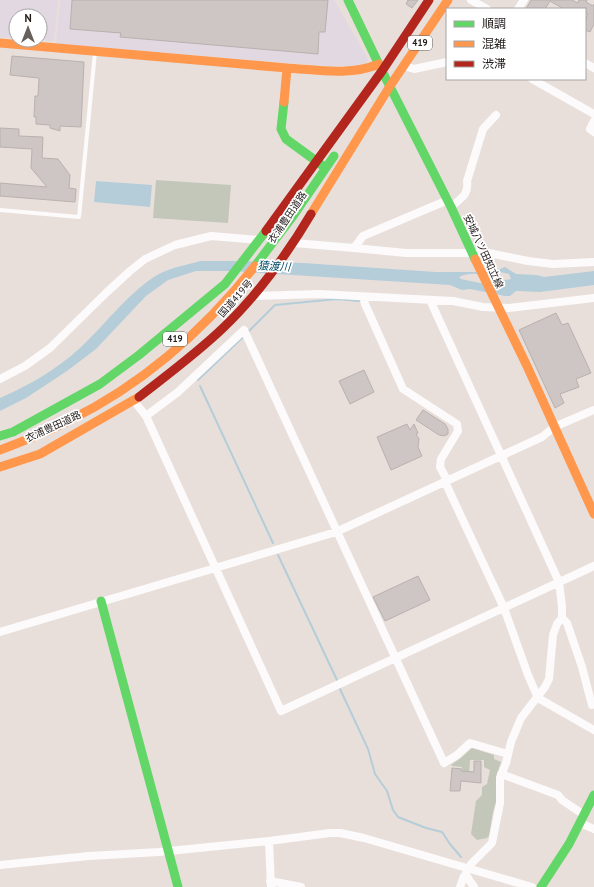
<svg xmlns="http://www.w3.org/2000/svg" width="594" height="887" viewBox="0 0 594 887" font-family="'PT Sans','Noto Sans JP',sans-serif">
	<rect width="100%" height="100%" fill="#e8dfdb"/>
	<!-- commercial -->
	<path fill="#e1d8e2" d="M 0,0 L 58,0 L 54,41 L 38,40 L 40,40 L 40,16 L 16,16 L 16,38 L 0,37 Z
		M 60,0 L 334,0 L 368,59 L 366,63 L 352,66 L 328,66 L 56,44 Z"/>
	<!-- green -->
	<path fill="#c2c7ba" d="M 156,180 L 231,185 L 228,223 L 153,218 Z
		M 472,748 L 494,755 L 494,759 L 501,762 L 496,777 L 496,802 L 493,812 L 489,836 L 487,838 L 477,840 L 471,834 L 476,801 L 482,795 L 482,787 L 487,784 L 490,770 L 484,767 L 484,760 L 470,760 L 469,777 L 463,776 L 462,767 L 452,766 L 451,765 L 461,758 Z"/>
	<!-- water -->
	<path fill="#b5cdd8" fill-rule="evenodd" d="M 96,181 L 152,185 L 150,207 L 94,202 Z
		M 200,261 L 240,261 L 303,263 L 436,272 L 493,272 L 505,267 L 516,274 L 537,275 L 544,277 L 594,271 L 594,285 L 540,292 L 516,291 L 510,296 L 505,296 L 470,289 L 462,290 L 450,285 L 232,271 L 196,271 L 168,280 L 146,296 L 96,349 L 67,371 L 26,398 L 0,411 L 0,398 C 28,386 57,369 80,348 C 105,325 132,288 161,273 C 173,267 187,265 200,261 ZM 500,272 L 509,274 L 511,279 L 480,283 L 461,279 L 459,277 C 471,270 487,277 500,272 Z"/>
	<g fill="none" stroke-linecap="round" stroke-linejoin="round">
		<!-- stream -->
		<path stroke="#b5cdd8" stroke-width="2" d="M 249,331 L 275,305 L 337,299 L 359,301
			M 198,380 L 242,338
			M 200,386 L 273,543
			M 278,555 L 337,680
			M 340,689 L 368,749 L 375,774 L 387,791 L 393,810 L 398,817 L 426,828 L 442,832 L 450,844 L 461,857"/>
	</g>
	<!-- building -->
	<path fill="#cdc6c4" stroke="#b8b1ae" d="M 72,0 L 328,0 L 325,32 L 319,32 L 318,54 L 120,37 L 121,33 L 70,29 Z
		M 408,0 L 418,0 L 412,8 L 406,4 Z
		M 531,0 L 572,0 L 578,3 L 579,0 L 587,0 L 586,2 L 593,6 L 594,4 L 594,24 L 590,32 L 585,30 L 585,20 L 588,14 L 585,12 L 585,9 L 564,9 L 550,1 L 545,9 L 526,9 Z
		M 12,56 L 84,62 L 81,127 L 60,126 L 60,131 L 50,128 L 50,125 L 36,124 L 36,117 L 34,117 L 35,96 L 38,96 L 39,78 L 10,75 Z
		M 0,128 L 19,129 L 19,136 L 43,137 L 42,158 L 58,159 L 70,175 L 69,188 L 76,189 L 75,202 L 0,196 L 0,183 L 47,187 L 31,168 L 32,149 L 0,147 Z
		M 556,313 L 562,325 L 568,323 L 591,373 L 576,379 L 579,387 L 560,394 L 564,403 L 555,408 L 519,330 Z
		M 364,370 L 374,392 L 350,404 L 339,381 Z
		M 423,410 L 445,424 L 448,429 L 448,434 L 444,436 L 439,435 L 416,420 Z
		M 407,424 L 410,430 L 414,424 L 418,433 L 416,434 L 419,439 L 418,447 L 422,456 L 391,470 L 377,437 Z
		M 418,576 L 430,600 L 385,621 L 373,597 Z
		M 474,761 L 481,761 L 481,783 L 461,781 L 460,791 L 450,791 L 452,768 L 462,769 L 461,771 L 474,772 Z"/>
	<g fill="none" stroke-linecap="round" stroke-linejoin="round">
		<!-- lane -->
		<path stroke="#fcfafa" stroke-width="4" d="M 0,210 L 79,217 L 95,52"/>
		<!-- street -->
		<path stroke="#fcfafa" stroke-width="8" d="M 471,0 L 487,9
			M 518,9 L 524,0
			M 585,63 L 594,68
			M 404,66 L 414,69 L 447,62
			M 532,79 L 594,114
			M 594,121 L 590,129 L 594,132
			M 451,207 C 461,198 469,195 467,181 L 483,129 L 496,115
			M 294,243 L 354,248 L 363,236 L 448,200
			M 354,248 L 406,253 L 489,253 L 528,261 L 553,264 L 594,262
			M 252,296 L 319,294 L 453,301 L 483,307 L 509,308 L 594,298
			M 363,297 L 365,304 L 403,389 L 457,424 L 458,431 L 441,459 L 440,467 L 447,480
			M 430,300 L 559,582 L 562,607 L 562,618 L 557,624 L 553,635 L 549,679 L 545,687 L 521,718 L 511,742 L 506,763 L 500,778 L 500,803 L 492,843 L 471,864 L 469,869
			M 0,379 L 25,366 L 50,348 L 106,293 L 130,271 L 145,259 L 175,245 L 211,236 L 259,240
			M 134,401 L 146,416 L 281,711 L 594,566
			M 146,416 L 178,392 L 244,330 L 444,763 L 457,755 L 470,743 L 508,754
			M 445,482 L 504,608 L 528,675 L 538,698 L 594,730
			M 562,618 L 567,623 L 582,667 L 592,705
			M 0,632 L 336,532 L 542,437 L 554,427 L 594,410
			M 501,774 L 558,795 L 562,800 L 584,815
			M 580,823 L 594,829
			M 269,841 L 271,887
			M 0,865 L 89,856 L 159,852 L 269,841 L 330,833 L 340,833 L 364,838 L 532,887
			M 467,868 L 466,875 L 474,887
			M 270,881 L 301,887
			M 460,887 L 464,876 L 466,875"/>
		<!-- fast -->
		<path stroke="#63d668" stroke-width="9" d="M 348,0 L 382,71 L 451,207 L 475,259
			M 284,102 L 281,129 L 286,139 L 323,166
			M 255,266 L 293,216 L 334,156
			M 0,436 L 13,432 L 100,384 L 139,355 L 225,284 L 266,231
			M 101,601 L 178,887
			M 541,887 L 569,844 L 594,795"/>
		<!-- slow -->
		<path stroke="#ff974d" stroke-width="9" d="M 0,43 L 287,68 L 284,102
			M 287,68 C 318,70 350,76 379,64
			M 311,214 L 390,86 L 448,0
			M 475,259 L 527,366 L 594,514
			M 0,450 C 24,441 47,432 70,420 C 143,384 205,329 255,266
			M 0,467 L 40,454 L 139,397"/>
		<!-- jam -->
		<path stroke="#b3261e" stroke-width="9" d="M 266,231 L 382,71 L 429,0
			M 139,397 C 167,375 197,353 223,328 C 256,297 288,253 311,214"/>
	</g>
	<g text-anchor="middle" stroke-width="3.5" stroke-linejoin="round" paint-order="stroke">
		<!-- shield labels -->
		<g fill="#fff" stroke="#635f5d" stroke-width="1">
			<rect x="408" y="36" width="24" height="14" rx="3"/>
			<rect x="163" y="332" width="24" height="14" rx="3"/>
		</g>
		<g font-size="9" font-weight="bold" fill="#201a18">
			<text x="420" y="46">419</text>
			<text x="175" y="342">419</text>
		</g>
		<!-- street labels -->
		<g font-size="10" fill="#201a18" stroke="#fff">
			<text transform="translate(287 217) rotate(-56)" y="4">衣浦豊田道路</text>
			<text transform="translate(484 251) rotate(65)" y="4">安城八ツ田知立線</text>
			<text transform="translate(235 298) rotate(-49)" y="4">国道419号</text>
			<text transform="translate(53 426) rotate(-25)" y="4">衣浦豊田道路</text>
		</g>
		<!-- water labels -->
		<g font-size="11" font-style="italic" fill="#004c66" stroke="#fff">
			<text transform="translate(274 266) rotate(3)" y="4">猿渡川</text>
		</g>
	</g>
	<!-- legend -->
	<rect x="446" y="8" width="140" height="72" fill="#ffffff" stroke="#a6a3a3"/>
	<rect x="454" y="21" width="20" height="6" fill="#63d668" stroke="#a6a3a3"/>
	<text x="482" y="28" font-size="12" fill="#201a18">順調</text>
	<rect x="454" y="41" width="20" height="6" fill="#ff974d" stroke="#a6a3a3"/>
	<text x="482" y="48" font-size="12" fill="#201a18">混雑</text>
	<rect x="454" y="61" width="20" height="6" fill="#b3261e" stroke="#a6a3a3"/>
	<text x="482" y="68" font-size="12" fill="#201a18">渋滞</text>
	<!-- north arrow -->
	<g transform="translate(28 28)"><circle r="19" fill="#ffffff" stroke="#a6a3a3"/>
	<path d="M0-3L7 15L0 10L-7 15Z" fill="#665f5c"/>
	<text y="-6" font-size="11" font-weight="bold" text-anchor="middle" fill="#201a18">N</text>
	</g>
</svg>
